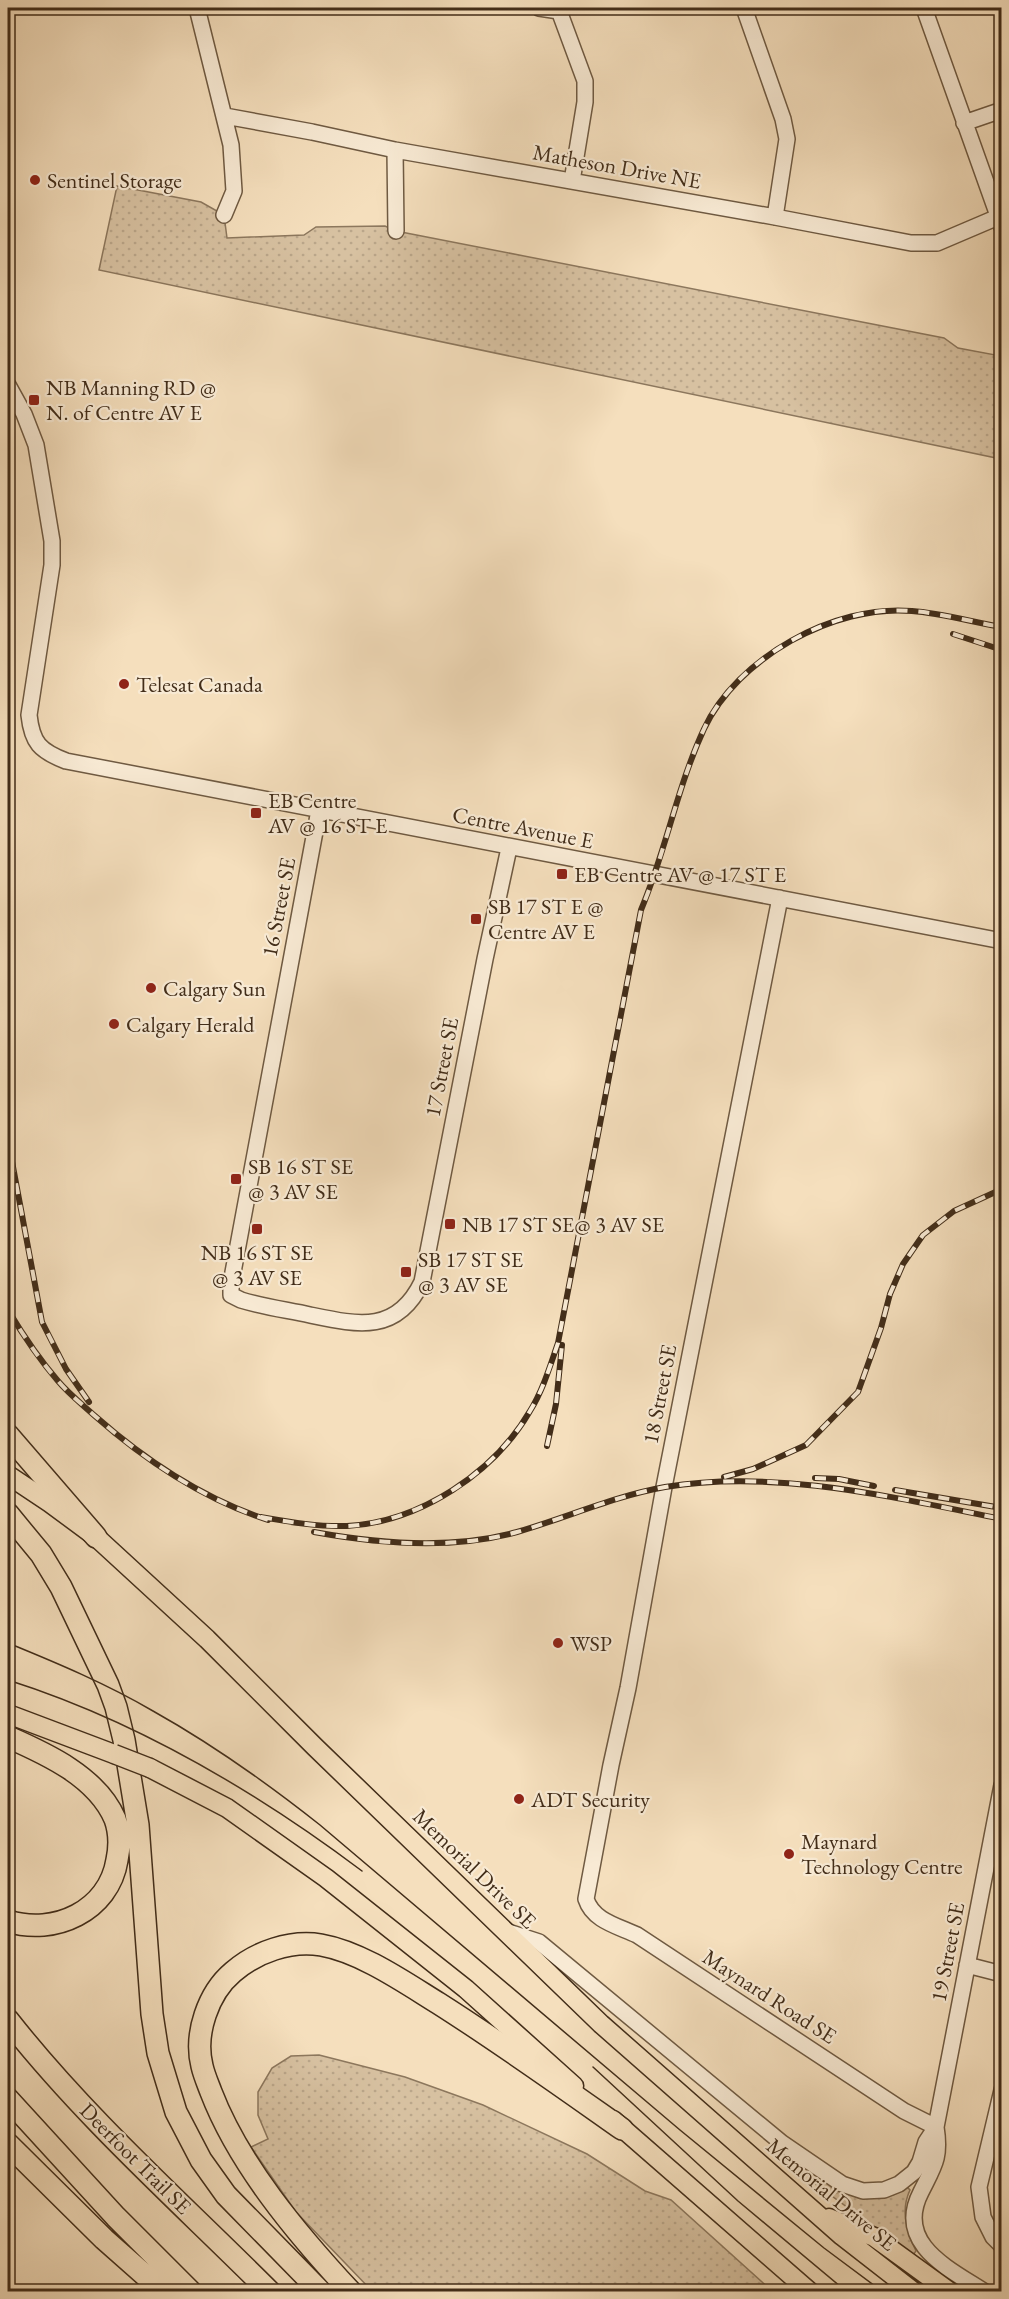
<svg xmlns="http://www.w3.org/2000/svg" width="1009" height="2299" viewBox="0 0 1009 2299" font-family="'EB Garamond',serif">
	<defs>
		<pattern id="green-dots" width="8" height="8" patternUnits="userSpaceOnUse" patternTransform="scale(1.5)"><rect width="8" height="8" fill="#d7c1a1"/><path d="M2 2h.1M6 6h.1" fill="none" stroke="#baa68a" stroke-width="1.8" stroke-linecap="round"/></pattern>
	</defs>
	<rect width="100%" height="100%" fill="#f5dfbd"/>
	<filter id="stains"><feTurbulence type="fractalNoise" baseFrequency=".00333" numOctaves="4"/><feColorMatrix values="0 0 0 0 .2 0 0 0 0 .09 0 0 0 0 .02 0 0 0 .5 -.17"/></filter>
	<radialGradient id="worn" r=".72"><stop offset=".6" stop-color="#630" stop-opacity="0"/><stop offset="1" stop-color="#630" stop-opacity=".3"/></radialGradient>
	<!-- green -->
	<path fill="url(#green-dots)" stroke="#8c775d" stroke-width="1.5" d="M 117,186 L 201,202 L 224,215 L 227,238 L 304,235 L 316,227 L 385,226 L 396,231 L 944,338 L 958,348 L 1001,356 L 1001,459 L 99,270 Z
		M 319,2055 L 405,2077 L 483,2105 L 587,2154 L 645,2191 L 671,2200 L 772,2291 L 372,2291 L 296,2212 L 251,2147 L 268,2139 L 258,2115 L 258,2092 L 272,2068 L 291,2056 Z
		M 818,2177 L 883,2197 L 893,2195 L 907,2187 L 910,2190 C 900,2211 907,2232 916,2251 L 913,2255 L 814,2183 Z"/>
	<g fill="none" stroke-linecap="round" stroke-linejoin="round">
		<!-- minor casing -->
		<g stroke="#6f5a42" stroke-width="18">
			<path id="minor" d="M 197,8 L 231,145 L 234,191 L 224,215
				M 539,8 L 559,11
				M 558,8 L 585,81 L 585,102 L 572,181
				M 744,8 L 783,119 L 787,139 L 775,217
				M 924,8 L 1002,227
				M 225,116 L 312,132 L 395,150 L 775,217 L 911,243 L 937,243 L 998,217
				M 964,123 L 1002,110
				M 395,150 L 396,231
				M 8,385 L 24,414 L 36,445 L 52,541 L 52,565 L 29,715 C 32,743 40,751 66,761 L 1002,941
				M 319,810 L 231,1283 L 231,1295 L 241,1300 C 264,1307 287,1310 310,1315 C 358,1325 397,1334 422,1282 L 485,959 L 509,848
				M 780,898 L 664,1487 L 628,1688 L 611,1765 L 586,1899 C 593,1921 618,1926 637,1935 L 904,2111 L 936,2127
				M 505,1931 L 539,1942 L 782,2143 L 842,2184 L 863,2191 L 884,2190 L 899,2184 L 914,2172 L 920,2162 L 926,2142 L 936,2127
				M 967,1965 L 1002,1974
				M 1002,2090 L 979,2187 L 983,2217 L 993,2237 L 1002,2246
				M 985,2292 C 950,2269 894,2244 921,2192 C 934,2166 941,2158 936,2127 L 1002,1785"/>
		</g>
		<!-- major casing -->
		<g stroke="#422d19" stroke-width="21">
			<path id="major" d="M 8,1475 L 50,1503 L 96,1537 L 207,1639 L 315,1747 L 601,2024 L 842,2236 L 914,2292
				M 8,1714 L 114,1754
				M 150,1768 L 227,1808 L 326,1878 L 466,1989 L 574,2086
				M 613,2120 L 810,2292
				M 829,2218 L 874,2237 L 950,2292"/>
		</g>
		<!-- highway casing -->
		<g stroke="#422d19" stroke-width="24">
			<path id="highway" d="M 8,1435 L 96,1537
				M 8,1514 L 41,1554 L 61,1587 L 108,1685 L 116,1707 L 124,1740 L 138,1825 L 152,2014 L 158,2053 L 176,2112 L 201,2160 L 226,2195 L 321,2292
				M 8,1737 C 47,1754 97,1777 115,1819 C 120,1833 120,1846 117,1860 C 109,1911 54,1936 8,1921
				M 8,2020 C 86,2119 181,2203 270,2292
				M 8,2099 L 116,2217 L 191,2292
				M 8,2144 L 104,2239 L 164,2292
				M 351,2292 C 298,2235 239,2165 211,2092 C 208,2084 204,2075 202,2066 C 194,2034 208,1993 233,1972 C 256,1952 290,1940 321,1945 C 361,1952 404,1982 438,2003 C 501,2043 561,2086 622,2129"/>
		</g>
		<!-- minor -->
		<use href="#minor" stroke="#f8ead4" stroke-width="15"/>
		<!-- major -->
		<use href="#major" stroke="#f5dfbd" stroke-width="18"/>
		<!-- highway -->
		<use href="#highway" stroke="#f5dfbd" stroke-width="21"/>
		<!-- tram -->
		<path stroke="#422d19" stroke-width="1.5" d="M 8,1643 C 57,1663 107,1684 153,1711 C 212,1744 267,1783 320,1825 L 680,2130 L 824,2248 L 883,2292
			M 8,1680 C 137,1721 254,1790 362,1871
			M 593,2067 L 738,2201 L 847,2292"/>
		<!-- rail casing -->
		<g stroke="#422d19" stroke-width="6">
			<path id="rail" d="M 953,634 L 1002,650
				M 8,1140 L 42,1322 L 66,1369 L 89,1402
				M 8,1310 C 23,1335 39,1359 58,1381 C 69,1394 83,1405 95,1416 C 146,1461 203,1499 268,1520
				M 547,1446 L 556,1404 L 562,1345
				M 724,1477 L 753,1469 L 806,1445 L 858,1392 L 881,1328 L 890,1294 L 903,1264 L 923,1235 L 954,1211 L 1002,1189
				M 815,1478 L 839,1479 L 874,1486
				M 895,1490 L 1002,1508
				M 261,1517 C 290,1522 318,1527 347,1526 C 420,1522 494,1473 530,1411 C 543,1390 550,1366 558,1343 L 641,910 C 666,851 677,787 704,729 C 737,658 834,604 912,611 C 941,613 972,622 1002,627
				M 314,1532 C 380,1544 452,1550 517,1532 C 566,1518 614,1496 665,1487 C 777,1469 891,1497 1002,1519"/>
		</g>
		<!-- rail -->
		<use href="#rail" stroke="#f8ead4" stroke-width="4" stroke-dasharray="11" stroke-linecap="butt"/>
		<!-- major-bridge casing -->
		<g stroke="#422d19" stroke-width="21" stroke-linecap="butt">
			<path id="major-bridge" d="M 114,1754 L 150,1768"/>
		</g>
		<!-- major-bridge -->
		<use href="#major-bridge" stroke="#f5dfbd" stroke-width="18"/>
	</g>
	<!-- markers -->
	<g fill="#8f2418" stroke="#f8ead4" stroke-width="2">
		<circle cx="35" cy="180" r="6"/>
		<rect x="28" y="394" width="12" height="12" rx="3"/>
		<circle cx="124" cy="684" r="6"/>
		<rect x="250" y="807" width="12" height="12" rx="3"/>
		<rect x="556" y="868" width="12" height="12" rx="3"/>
		<rect x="470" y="913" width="12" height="12" rx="3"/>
		<circle cx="151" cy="988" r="6"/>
		<circle cx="114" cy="1024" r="6"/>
		<rect x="230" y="1173" width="12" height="12" rx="3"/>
		<rect x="444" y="1218" width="12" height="12" rx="3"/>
		<rect x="251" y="1223" width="12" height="12" rx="3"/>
		<rect x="400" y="1266" width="12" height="12" rx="3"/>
		<circle cx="558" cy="1643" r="6"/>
		<circle cx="519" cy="1799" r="6"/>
		<circle cx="789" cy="1854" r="6"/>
	</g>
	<g text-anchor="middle" stroke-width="4.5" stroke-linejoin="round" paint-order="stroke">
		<!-- street labels -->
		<g font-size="22" fill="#422d19" stroke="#f8ead4">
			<text transform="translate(617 166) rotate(10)" y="8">Matheson Drive NE</text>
			<text transform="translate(523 827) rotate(11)" y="8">Centre Avenue E</text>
			<text transform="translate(278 907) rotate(-79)" y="8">16 Street SE</text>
			<text transform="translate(441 1067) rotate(-79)" y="8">17 Street SE</text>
			<text transform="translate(659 1394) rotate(-79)" y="8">18 Street SE</text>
			<text transform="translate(475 1868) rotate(44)" y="8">Memorial Drive SE</text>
			<text transform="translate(947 1952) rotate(-79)" y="8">19 Street SE</text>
			<text transform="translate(770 1996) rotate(33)" y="8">Maynard Road SE</text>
			<text transform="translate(136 2158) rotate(45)" y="8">Deerfoot Trail SE</text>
			<text transform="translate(832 2194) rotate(40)" y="8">Memorial Drive SE</text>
		</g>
		<!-- poi labels -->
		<g font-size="22" fill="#422d19" stroke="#f8ead4" text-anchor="start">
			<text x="47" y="188">Sentinel Storage</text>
			<text x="46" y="395">NB Manning RD @<tspan x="46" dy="25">N. of Centre AV E</tspan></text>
			<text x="136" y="692">Telesat Canada</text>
			<text x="268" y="808">EB Centre<tspan x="268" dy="25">AV @ 16 ST E</tspan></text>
			<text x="574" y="882">EB Centre AV @ 17 ST E</text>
			<text x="488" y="914">SB 17 ST E @<tspan x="488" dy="25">Centre AV E</tspan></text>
			<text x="163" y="996">Calgary Sun</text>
			<text x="126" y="1032">Calgary Herald</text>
			<text x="248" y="1174">SB 16 ST SE<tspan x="248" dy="25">@ 3 AV SE</tspan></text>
			<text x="462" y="1232">NB 17 ST SE@ 3 AV SE</text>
			<text x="257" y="1260" text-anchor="middle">NB 16 ST SE<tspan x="257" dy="25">@ 3 AV SE</tspan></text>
			<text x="418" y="1267">SB 17 ST SE<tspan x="418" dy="25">@ 3 AV SE</tspan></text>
			<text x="570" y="1651">WSP</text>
			<text x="531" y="1807">ADT Security</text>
			<text x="801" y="1849">Maynard<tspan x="801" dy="25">Technology Centre</tspan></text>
		</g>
	</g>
	<!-- margin -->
	<rect width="1009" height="2299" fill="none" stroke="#f5dfbd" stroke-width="30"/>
	<rect x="9" y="9" width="991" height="2281" fill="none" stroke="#422d19" stroke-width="3"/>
	<rect x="15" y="15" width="979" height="2269" fill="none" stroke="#422d19" stroke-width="1.5"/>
	<rect width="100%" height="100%" filter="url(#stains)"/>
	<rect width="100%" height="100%" fill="url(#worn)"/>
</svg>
